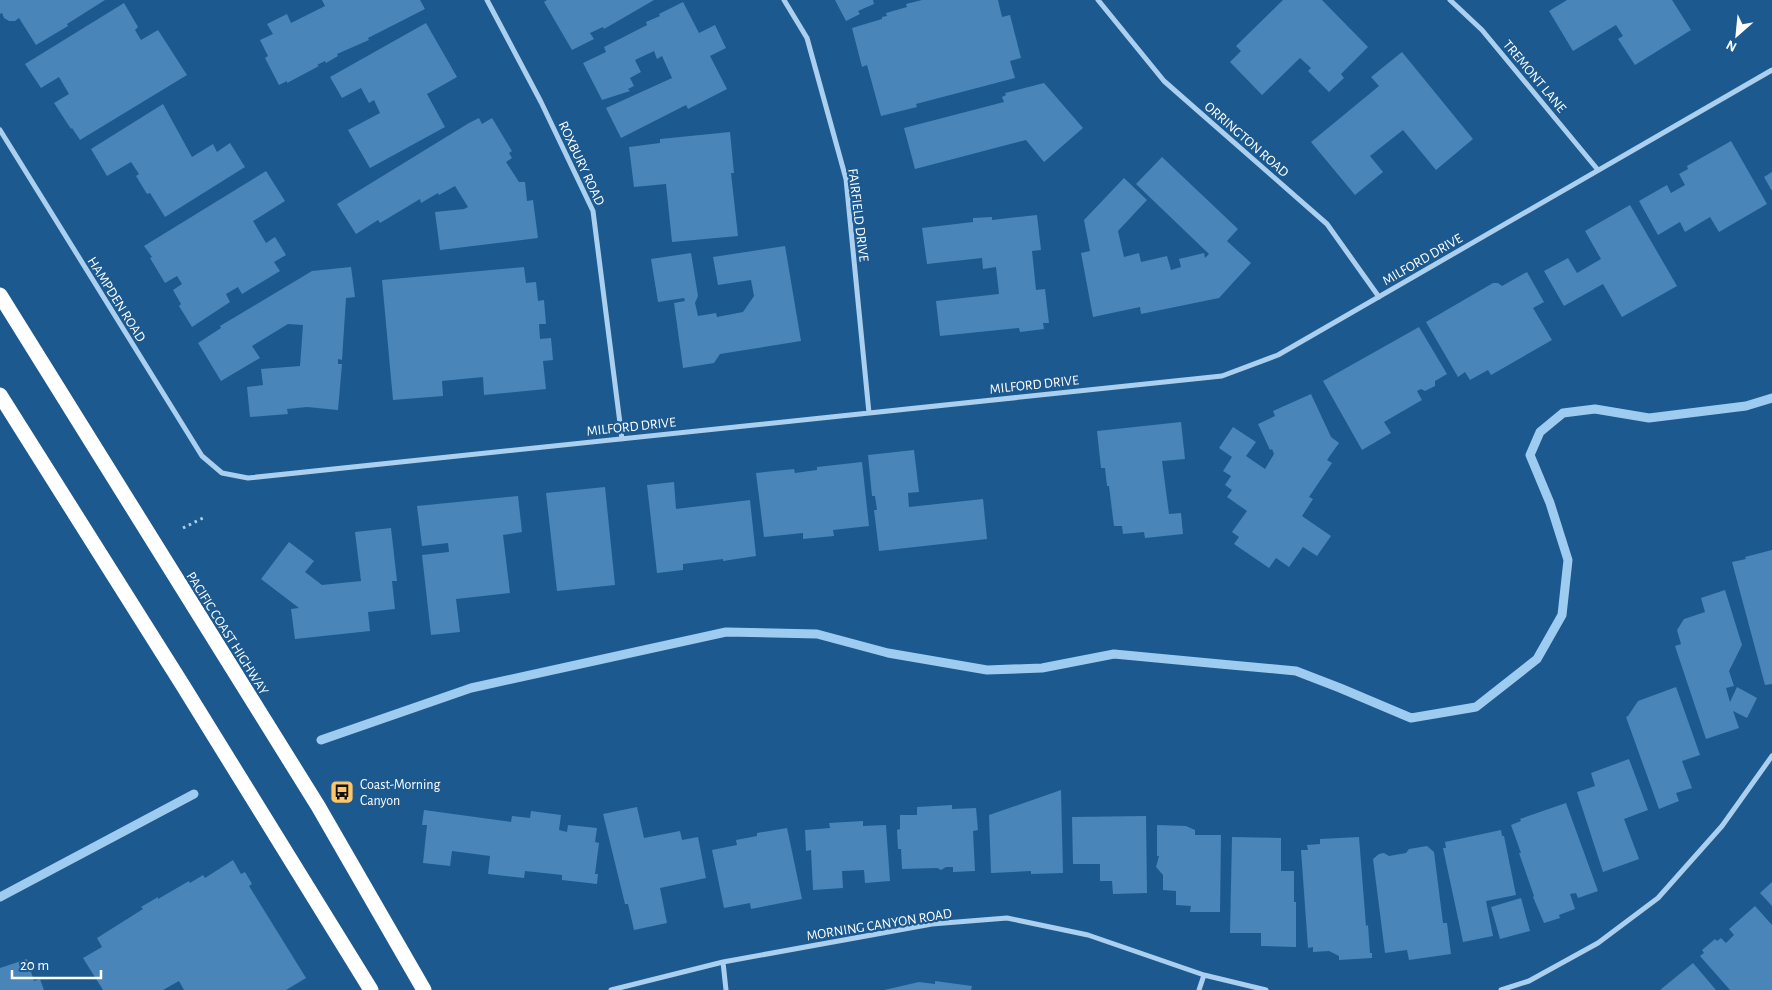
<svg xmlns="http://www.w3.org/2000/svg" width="1772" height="990" viewBox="0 0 1772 990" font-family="'Alegreya Sans',sans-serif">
	<rect width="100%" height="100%" fill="#1c598f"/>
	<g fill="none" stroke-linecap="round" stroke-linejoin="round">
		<!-- stream -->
		<path stroke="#9ecbf0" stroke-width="9" d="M 321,740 L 471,688 L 726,632 L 817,634 L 888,653 L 987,670 L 1042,668 L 1114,654 L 1220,664 L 1296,671 L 1340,688 L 1411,718 L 1476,707 L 1537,659 L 1562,615 L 1568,560 L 1550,503 L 1530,455 L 1540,432 L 1563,413 L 1595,409 L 1649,418 L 1746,406 L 1772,398
			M 0,897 L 194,794"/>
	</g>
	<!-- building -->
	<path fill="#4985b8" d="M 0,0 L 105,0 L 67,24 L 68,26 L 36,45 L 19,18 L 15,21 L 9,21 L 4,18 L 2,13 L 0,14 Z
		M 322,0 L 420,0 L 425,9 L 368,38 L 369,40 L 337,54 L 338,56 L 326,63 L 325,61 L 317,65 L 319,66 L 287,83 L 287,81 L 279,85 L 265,58 L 268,56 L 260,40 L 273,34 L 267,24 L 287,14 L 291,23 L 325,6 Z
		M 547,0 L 654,0 L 604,29 L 603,27 L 590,33 L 594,39 L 572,50 L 544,2 Z
		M 835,0 L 873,0 L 874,4 L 858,11 L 860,14 L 846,21 Z
		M 922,0 L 998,0 L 1002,17 L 1010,15 L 1021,58 L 1010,61 L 1015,78 L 916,104 L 917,107 L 881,116 L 867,65 L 862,67 L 852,28 L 882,19 L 882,17 L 887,16 L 886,13 L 907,7 L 906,4 Z
		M 1283,0 L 1322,0 L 1368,47 L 1341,74 L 1344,78 L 1329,92 L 1308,71 L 1311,68 L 1300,58 L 1262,95 L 1230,62 L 1241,51 L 1236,46 Z
		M 1567,0 L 1672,0 L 1691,30 L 1635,65 L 1618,39 L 1623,36 L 1616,25 L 1573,51 L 1549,11 Z
		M 683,2 L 699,33 L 715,25 L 726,48 L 710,56 L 727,89 L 688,109 L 686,105 L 621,138 L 606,108 L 672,78 L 662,56 L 657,59 L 654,51 L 635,60 L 641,72 L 630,78 L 634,86 L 628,89 L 630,91 L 602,100 L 583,63 L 606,52 L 604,47 L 647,25 L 646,22 L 660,16 L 659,14 Z
		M 124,3 L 138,27 L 135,30 L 141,40 L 158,30 L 187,75 L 80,140 L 72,128 L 71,129 L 54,103 L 69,94 L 59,77 L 41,88 L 25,64 Z
		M 426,23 L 457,77 L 427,94 L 445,127 L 370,168 L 348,130 L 380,113 L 374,100 L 369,103 L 361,88 L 342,98 L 330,77 Z
		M 1402,52 L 1473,139 L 1436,170 L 1403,130 L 1370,156 L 1383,172 L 1355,195 L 1311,142 L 1379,86 L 1371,77 Z
		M 1044,83 L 1083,128 L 1044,162 L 1026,140 L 915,169 L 904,128 L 1004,102 L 1002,97 L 1006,95 L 1005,93 Z
		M 163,104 L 192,157 L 213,144 L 217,152 L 230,143 L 245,167 L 165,217 L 150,193 L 147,194 L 136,176 L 139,174 L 131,162 L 107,176 L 91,149 Z
		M 479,118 L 482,124 L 492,118 L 512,151 L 509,153 L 512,158 L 506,162 L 519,182 L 525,182 L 527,201 L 533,200 L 538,238 L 440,250 L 435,212 L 464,209 L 468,207 L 455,186 L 439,195 L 438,193 L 421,203 L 420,199 L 380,223 L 378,220 L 356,234 L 337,204 L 469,123 Z
		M 730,132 L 734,173 L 731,173 L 738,236 L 672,242 L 666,184 L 634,187 L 629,147 L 660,143 L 660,139 Z
		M 1731,141 L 1767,204 L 1719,232 L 1710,217 L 1685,232 L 1680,222 L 1658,235 L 1639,201 L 1667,185 L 1671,193 L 1685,185 L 1679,174 L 1688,169 L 1687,166 Z
		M 1162,157 L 1238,229 L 1227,241 L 1251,263 L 1219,298 L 1141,314 L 1140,307 L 1093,317 L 1081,253 L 1090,251 L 1084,220 L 1124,178 L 1147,200 L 1118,231 L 1124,257 L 1139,253 L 1141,262 L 1167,256 L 1171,270 L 1181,267 L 1179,259 L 1204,253 L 1205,258 L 1209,254 L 1136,184 Z
		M 266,171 L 285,201 L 253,221 L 266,243 L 275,237 L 286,255 L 274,262 L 280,271 L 242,294 L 238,287 L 226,294 L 230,302 L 192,327 L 179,306 L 181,304 L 173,290 L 182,284 L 177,276 L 165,283 L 150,258 L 152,257 L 144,246 Z
		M 1772,172 L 1772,191 L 1764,177 Z
		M 1630,205 L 1677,286 L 1622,317 L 1603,284 L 1564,306 L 1544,271 L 1568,258 L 1577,273 L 1601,259 L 1585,231 Z
		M 1037,215 L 1041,250 L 1032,251 L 1036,290 L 1045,289 L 1049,323 L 1043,323 L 1044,329 L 1020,332 L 1019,328 L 940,336 L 936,301 L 999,294 L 996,267 L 983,269 L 982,258 L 927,264 L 922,228 L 973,222 L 973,218 L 992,217 L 992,220 Z
		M 785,246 L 801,341 L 720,354 L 714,363 L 683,368 L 674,303 L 685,301 L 684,298 L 658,302 L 651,259 L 691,253 L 698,296 L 695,303 L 698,316 L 716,313 L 717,317 L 743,312 L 754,296 L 751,280 L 718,285 L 713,257 Z
		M 351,267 L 355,297 L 346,298 L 342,360 L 338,359 L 338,364 L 342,364 L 338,410 L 307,407 L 287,409 L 288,414 L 250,417 L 247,387 L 263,385 L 261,369 L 300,366 L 303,325 L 288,324 L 252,346 L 260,358 L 221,381 L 198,343 L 221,328 L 220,326 L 312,271 Z
		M 524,267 L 526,283 L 536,282 L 538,301 L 544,300 L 546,324 L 539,324 L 540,339 L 551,338 L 553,360 L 543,361 L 546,389 L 484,395 L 483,377 L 442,381 L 443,396 L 393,400 L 382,280 Z
		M 1527,272 L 1544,302 L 1533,308 L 1552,340 L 1491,375 L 1488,370 L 1470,380 L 1465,372 L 1458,377 L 1426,322 L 1493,283 L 1498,283 L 1502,286 Z
		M 1419,327 L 1447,374 L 1435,381 L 1435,386 L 1425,391 L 1421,389 L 1417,391 L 1422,400 L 1384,422 L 1391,433 L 1362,450 L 1323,381 Z
		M 1311,394 L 1331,437 L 1339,443 L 1327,460 L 1332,463 L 1309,497 L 1313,499 L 1302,516 L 1331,536 L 1317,556 L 1303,547 L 1289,567 L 1276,558 L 1269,568 L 1234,544 L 1239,537 L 1232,532 L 1247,511 L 1227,497 L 1232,490 L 1225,485 L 1231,476 L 1223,471 L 1232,457 L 1219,448 L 1233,427 L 1256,442 L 1246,456 L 1265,469 L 1274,454 L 1272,449 L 1270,450 L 1258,424 L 1275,416 L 1273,411 Z
		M 1181,422 L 1185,459 L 1162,461 L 1169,514 L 1181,513 L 1183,534 L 1145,538 L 1144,532 L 1123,534 L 1122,526 L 1114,526 L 1109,486 L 1107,486 L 1105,468 L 1101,468 L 1097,431 Z
		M 914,450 L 919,492 L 908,493 L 909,507 L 983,499 L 987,539 L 879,551 L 874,510 L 877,510 L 875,496 L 872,496 L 868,455 Z
		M 862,462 L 869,526 L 833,530 L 834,536 L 803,539 L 803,533 L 764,537 L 756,473 L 794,469 L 795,473 L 817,470 L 817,467 Z
		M 674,482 L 676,509 L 750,500 L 756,556 L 723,561 L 723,559 L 683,564 L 683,570 L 657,573 L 647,485 Z
		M 605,487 L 615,585 L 557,591 L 546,493 Z
		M 518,496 L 522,532 L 503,535 L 510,593 L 456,599 L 460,632 L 431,635 L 422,555 L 449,552 L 448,543 L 422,546 L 417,506 Z
		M 391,528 L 397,581 L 392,581 L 395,609 L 368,612 L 370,631 L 295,639 L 291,609 L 299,608 L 261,579 L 289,542 L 314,561 L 305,572 L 322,585 L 361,581 L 355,532 Z
		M 1772,550 L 1772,684 L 1765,685 L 1732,562 L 1746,559 L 1745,557 Z
		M 1725,590 L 1742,645 L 1729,671 L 1734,686 L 1726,688 L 1730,702 L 1737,687 L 1757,698 L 1747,718 L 1733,711 L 1739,728 L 1706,739 L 1675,646 L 1681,644 L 1677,630 L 1684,619 L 1705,612 L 1701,598 Z
		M 1676,687 L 1700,755 L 1682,761 L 1692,788 L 1676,793 L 1679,801 L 1659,809 L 1626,717 L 1628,716 L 1638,701 Z
		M 1629,759 L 1648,810 L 1624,819 L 1639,859 L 1603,872 L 1577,792 L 1595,786 L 1591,773 Z
		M 1061,790 L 1063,873 L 1031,874 L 1031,871 L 991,873 L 989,815 Z
		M 1566,803 L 1598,891 L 1578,898 L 1576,893 L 1570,894 L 1575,909 L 1559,915 L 1560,918 L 1544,923 L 1533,897 L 1534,896 L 1519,853 L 1521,853 L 1511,825 L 1521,821 L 1520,819 Z
		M 952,805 L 952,809 L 976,808 L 978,830 L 973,831 L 975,871 L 953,872 L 953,867 L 946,867 L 941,870 L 937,868 L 902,869 L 901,849 L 898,849 L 897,830 L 900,829 L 900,815 L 917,815 L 917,807 Z
		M 637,807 L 644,838 L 680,831 L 682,840 L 698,837 L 706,878 L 660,888 L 667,923 L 634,930 L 628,904 L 625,904 L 603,814 Z
		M 424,810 L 511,822 L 512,816 L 530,818 L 531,811 L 561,815 L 559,830 L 567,832 L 568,825 L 597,828 L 595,842 L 599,843 L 595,874 L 598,874 L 597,884 L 562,880 L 562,875 L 525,871 L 524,878 L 488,874 L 490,856 L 452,851 L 450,866 L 423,863 L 427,825 L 422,825 Z
		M 1146,816 L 1147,893 L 1113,894 L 1112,881 L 1100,881 L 1100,864 L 1073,864 L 1072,817 Z
		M 863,821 L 863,826 L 886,825 L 890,881 L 865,883 L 864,870 L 842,871 L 843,888 L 813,890 L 811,850 L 806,851 L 805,830 L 830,828 L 829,823 Z
		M 1157,825 L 1186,826 L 1195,830 L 1195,835 L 1221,835 L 1220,912 L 1190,912 L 1191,906 L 1176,905 L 1176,891 L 1163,890 L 1163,875 L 1156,867 L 1159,856 L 1157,856 Z
		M 787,828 L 802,899 L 751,909 L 750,903 L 724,908 L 712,850 L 737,845 L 736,840 L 757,836 L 757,833 Z
		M 1501,830 L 1502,836 L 1504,836 L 1516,895 L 1486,901 L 1493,936 L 1463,942 L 1443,848 L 1446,848 L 1445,842 Z
		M 1232,837 L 1281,838 L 1281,871 L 1294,871 L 1294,902 L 1296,902 L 1296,947 L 1261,946 L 1261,933 L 1230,933 Z
		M 1359,837 L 1366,926 L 1368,925 L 1370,953 L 1372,953 L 1372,958 L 1339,960 L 1339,956 L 1329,951 L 1313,952 L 1313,947 L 1308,948 L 1301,850 L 1308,850 L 1307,845 L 1320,844 L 1320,839 Z
		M 1427,846 L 1434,852 L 1443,923 L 1447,923 L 1451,954 L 1409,960 L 1407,950 L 1385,953 L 1373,859 L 1379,854 L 1384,853 L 1389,856 L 1406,853 L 1409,849 Z
		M 233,860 L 241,874 L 245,872 L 252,884 L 249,886 L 306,978 L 286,990 L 184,990 L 179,981 L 163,990 L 103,990 L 83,958 L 102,947 L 97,938 L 143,909 L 141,907 L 158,897 L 158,899 L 189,881 L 190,883 L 203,875 L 205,878 Z
		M 1772,882 L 1772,906 L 1760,893 Z
		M 1521,898 L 1530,931 L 1500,939 L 1491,907 Z
		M 1755,906 L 1772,925 L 1772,990 L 1730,990 L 1700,956 L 1704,953 L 1702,950 L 1715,939 L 1717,941 L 1721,938 L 1726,943 L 1734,935 L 1729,929 Z
		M 27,959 L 34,981 L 40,979 L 44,990 L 0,990 L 0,968 Z
		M 1693,963 L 1716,990 L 1660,990 Z
		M 935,981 L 972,986 L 971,990 L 884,990 L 919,982 L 935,984 Z"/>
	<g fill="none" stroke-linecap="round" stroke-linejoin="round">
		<!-- path -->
		<path stroke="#abcfee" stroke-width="3" stroke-dasharray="2.5 4" stroke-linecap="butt" d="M 183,528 L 205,517"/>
		<!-- street -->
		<path stroke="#abcfee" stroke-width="5" d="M 487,0 L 541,102 L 593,211 L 622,439
			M 784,0 L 807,38 L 846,179 L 869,413
			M 1098,0 L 1164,81 L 1327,224 L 1379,297
			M 1450,0 L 1482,30 L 1598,170
			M 0,130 L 202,456 L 222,473 L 248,478 L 1222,376 L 1278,355 L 1772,70
			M 723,962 L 726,990
			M 611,990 L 723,962 L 932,924 L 1007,918 L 1088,935 L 1204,975 L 1266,990
			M 1199,990 L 1204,975
			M 1501,990 L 1529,981 L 1598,943 L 1658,898 L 1722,826 L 1772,756"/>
		<!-- highway -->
		<path stroke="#fff" stroke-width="15" d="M 0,295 L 318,806 L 424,990
			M 0,395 L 182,684 L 371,990"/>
	</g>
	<!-- icons -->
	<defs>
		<g id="bus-square" transform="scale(1.25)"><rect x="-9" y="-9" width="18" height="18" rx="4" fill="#fec569" stroke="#1c598f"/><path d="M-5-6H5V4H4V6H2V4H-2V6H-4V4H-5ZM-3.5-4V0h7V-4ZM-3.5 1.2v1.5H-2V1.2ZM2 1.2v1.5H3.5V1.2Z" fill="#111"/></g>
	</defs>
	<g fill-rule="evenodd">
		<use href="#bus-square" x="342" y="792"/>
	</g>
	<g text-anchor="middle" stroke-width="4.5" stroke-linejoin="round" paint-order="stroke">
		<!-- street labels -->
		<g font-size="14" fill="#fff" stroke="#1c598f">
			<text transform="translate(1535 76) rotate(50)" y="5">TREMONT LANE</text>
			<text transform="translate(1247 139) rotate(41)" y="5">ORRINGTON ROAD</text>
			<text transform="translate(582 163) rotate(65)" y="5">ROXBURY ROAD</text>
			<text transform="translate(859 215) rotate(83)" y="5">FAIRFIELD DRIVE</text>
			<text transform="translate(1422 259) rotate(-30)" y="5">MILFORD DRIVE</text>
			<text transform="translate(117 299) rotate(58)" y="5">HAMPDEN ROAD</text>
			<text transform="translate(1034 384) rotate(-6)" y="5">MILFORD DRIVE</text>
			<text transform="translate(631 426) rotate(-6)" y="5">MILFORD DRIVE</text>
			<text transform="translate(228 633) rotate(58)" y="5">PACIFIC COAST HIGHWAY</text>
			<text transform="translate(879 924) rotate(-9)" y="5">MORNING CANYON ROAD</text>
		</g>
		<!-- poi labels -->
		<g font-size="14" fill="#fff" stroke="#1c598f" text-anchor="start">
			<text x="360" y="789">Coast-Morning<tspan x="360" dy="16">Canyon</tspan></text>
		</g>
	</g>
	<!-- north arrow -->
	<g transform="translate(1737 35) rotate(207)" stroke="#1c598f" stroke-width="4" paint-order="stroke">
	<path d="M0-4L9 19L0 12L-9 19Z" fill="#ffffff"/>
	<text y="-8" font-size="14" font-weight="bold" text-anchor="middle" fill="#ffffff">N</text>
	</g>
	<!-- scale -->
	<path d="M12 970v8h89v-8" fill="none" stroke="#ffffff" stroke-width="2.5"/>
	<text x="20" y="970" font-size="15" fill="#ffffff" stroke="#1c598f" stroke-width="4" paint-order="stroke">20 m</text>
</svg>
